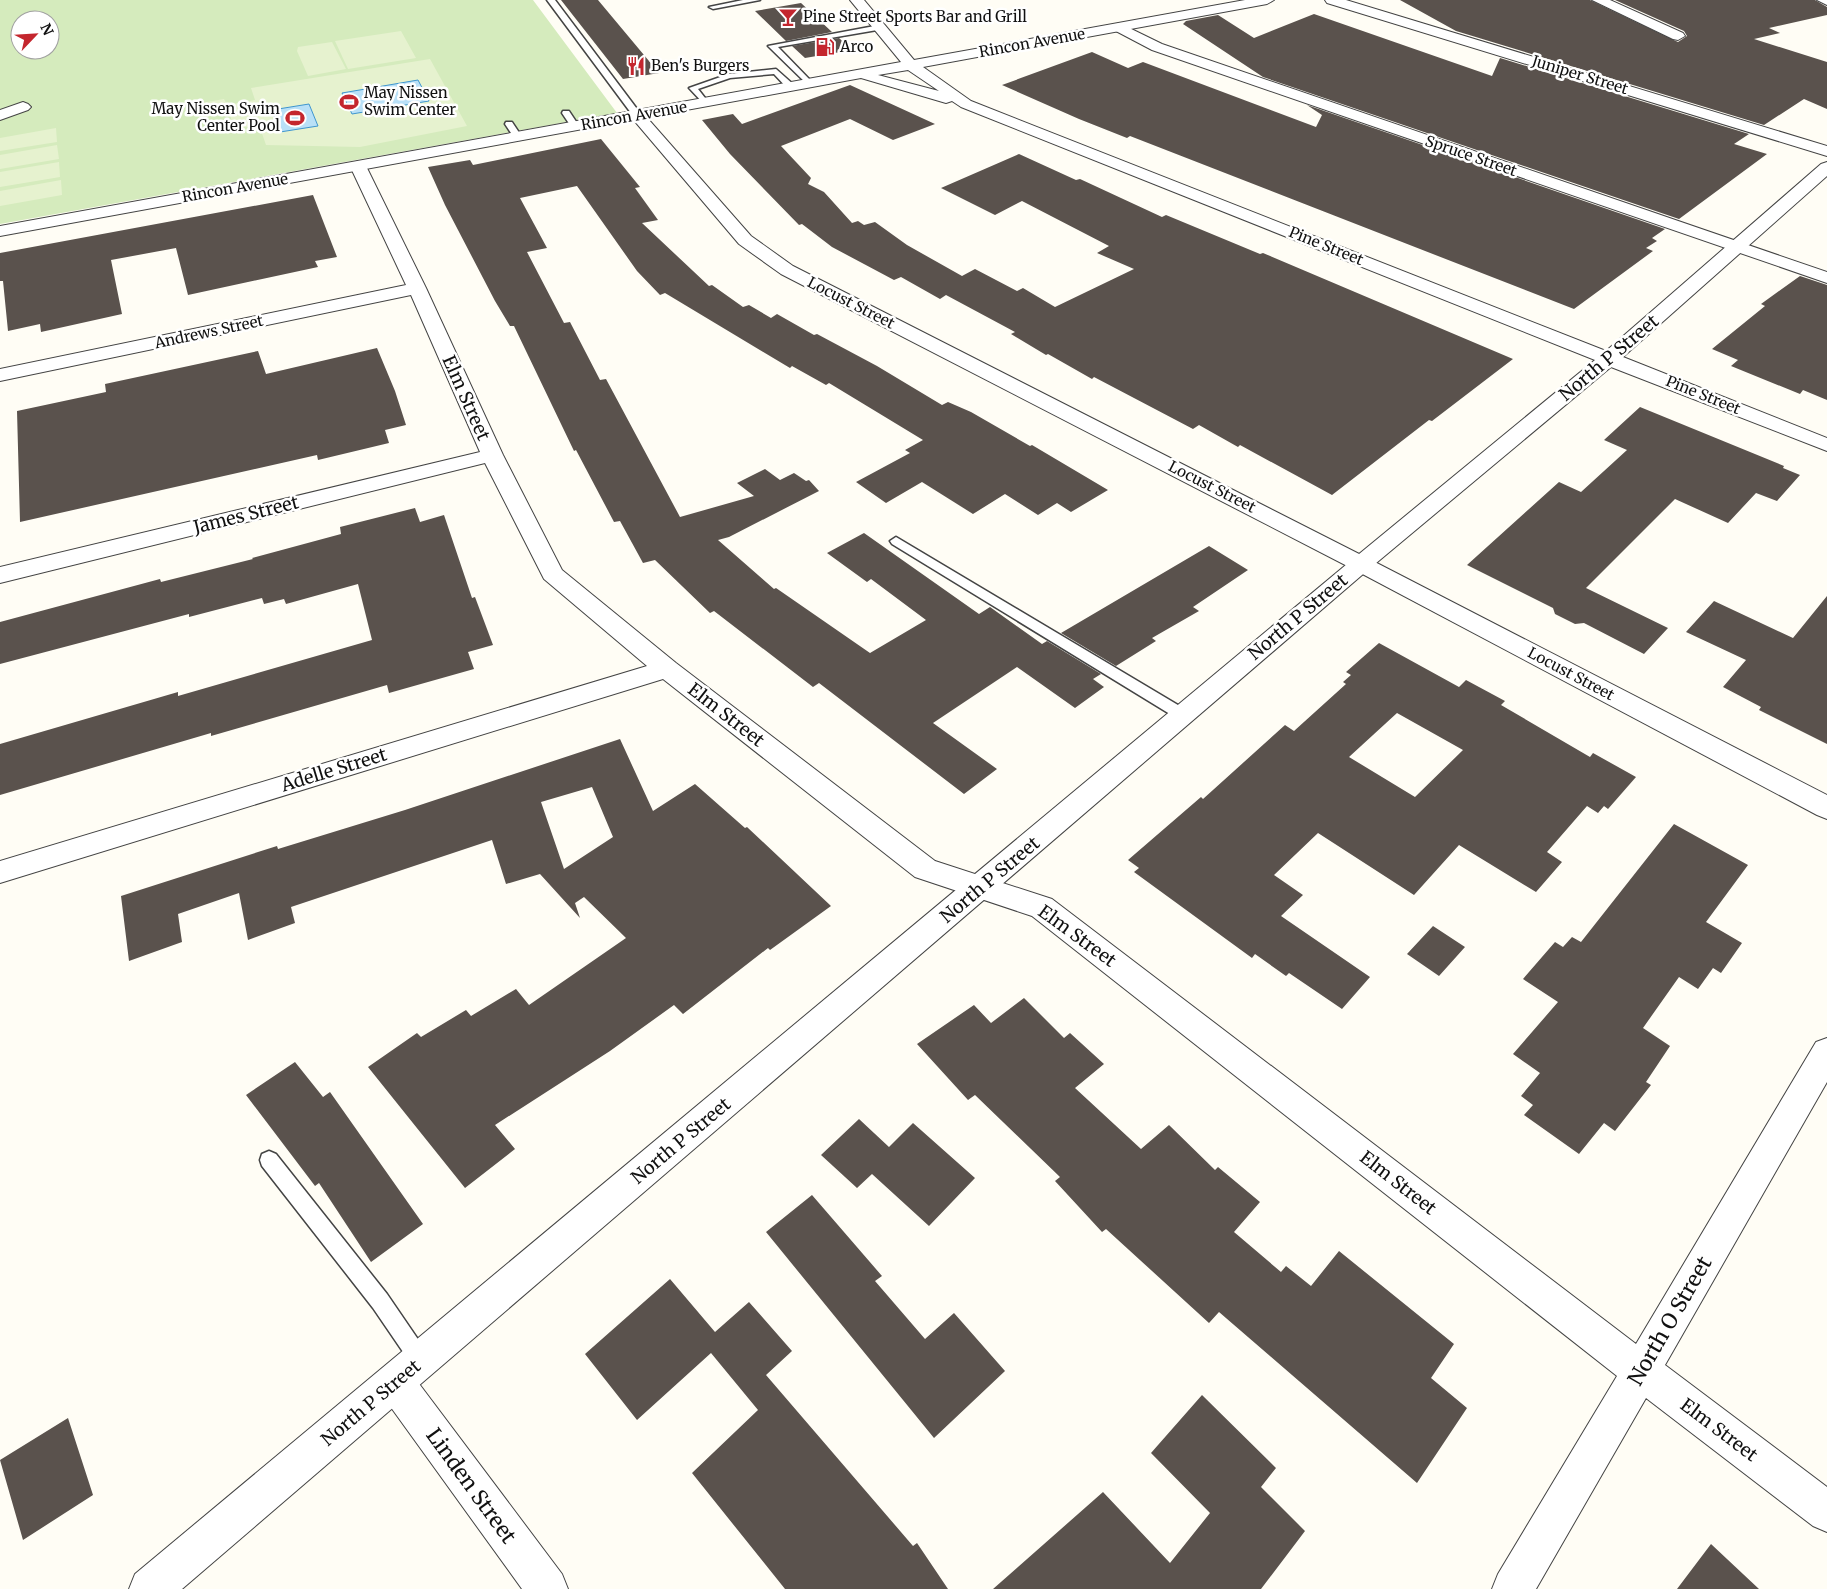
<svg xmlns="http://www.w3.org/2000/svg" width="1827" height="1589" viewBox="0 0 1827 1589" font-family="Merriweather,serif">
	<rect width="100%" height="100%" fill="#fffdf5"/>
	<!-- green -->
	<path fill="#d5ebbd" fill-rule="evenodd" d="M 0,0 L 533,0 L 617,113 L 0,224 ZM 20,20 L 50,20 L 50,50 L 20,50 Z"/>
	<!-- pitch -->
	<path fill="#e6f2cf" d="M 401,31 L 416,58 L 348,69 L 335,41 Z
		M 332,42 L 346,69 L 308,76 L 297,51 L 298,47 Z
		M 430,59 L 467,126 L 360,147 L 266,145 L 259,125 L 233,129 L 230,113 L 199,118 L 196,104 L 224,99 L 227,105 L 255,100 L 251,88 Z
		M 56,128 L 57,142 L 0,151 L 0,138 Z
		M 57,145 L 59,159 L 0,169 L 0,155 Z
		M 59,162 L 60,177 L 0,187 L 0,172 Z
		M 61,180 L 62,195 L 0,206 L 0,191 Z"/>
	<!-- water -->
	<path fill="#b9e0f7" stroke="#3f96cf" d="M 418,80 L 429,101 L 352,114 L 342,93 Z
		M 309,104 L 318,126 L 280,132 L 272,110 Z"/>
	<!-- building -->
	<path fill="#5a524d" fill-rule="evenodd" d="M 561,0 L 598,0 L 659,73 L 623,79 Z
		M 1400,0 L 1590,0 L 1678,42 L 1687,36 L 1684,31 L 1615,0 L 1815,0 L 1827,7 L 1827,15 L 1769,28 L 1780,33 L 1754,39 L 1827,62 L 1827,109 L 1804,99 L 1764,125 L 1456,31 Z
		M 801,3 L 832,32 L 786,41 L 755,11 Z
		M 1314,14 L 1492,76 L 1500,58 L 1749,134 L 1734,144 L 1767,154 L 1679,219 L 1263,77 L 1183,24 L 1186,21 L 1218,15 L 1254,38 Z
		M 839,38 L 852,50 L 805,58 L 792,46 Z
		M 1092,52 L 1128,68 L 1143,62 L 1316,127 L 1322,115 L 1307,105 L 1665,229 L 1652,238 L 1657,241 L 1646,248 L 1653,251 L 1574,309 L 1130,136 L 1127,138 L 1079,119 L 1002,85 Z
		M 850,85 L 935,124 L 893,140 L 850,119 L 781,146 L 811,178 L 808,184 L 824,192 L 852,223 L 858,221 L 864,225 L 875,222 L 907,245 L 962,276 L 975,269 L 1017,291 L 1023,288 L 1055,307 L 1134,269 L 1097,253 L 1109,246 L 1022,201 L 995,215 L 941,188 L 1019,154 L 1076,180 L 1080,179 L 1162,217 L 1166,215 L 1260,254 L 1263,253 L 1513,359 L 1432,421 L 1429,420 L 1332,495 L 1240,445 L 1238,447 L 1199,425 L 1193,429 L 1094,377 L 1092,379 L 1048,354 L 1046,355 L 1011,334 L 1015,332 L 946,295 L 940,299 L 901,277 L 894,280 L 832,247 L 802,224 L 799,225 L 730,154 L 702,120 L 733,114 L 742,124 Z
		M 601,139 L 640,187 L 635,188 L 658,220 L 642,223 L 709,286 L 712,285 L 743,307 L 749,305 L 771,318 L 777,314 L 814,335 L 817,334 L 877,366 L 942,405 L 948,402 L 971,412 L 1030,446 L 1032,445 L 1108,490 L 1071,512 L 1057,503 L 1038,515 L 1005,494 L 973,514 L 922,482 L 886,503 L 856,482 L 910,453 L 905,450 L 923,440 L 829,383 L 826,385 L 792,366 L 790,368 L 665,293 L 660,295 L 637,271 L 577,186 L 520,198 L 547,248 L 527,252 L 564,323 L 570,322 L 600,380 L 606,379 L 680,517 L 754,496 L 737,483 L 765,469 L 780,480 L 794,473 L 806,481 L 809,480 L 819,491 L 729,537 L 718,540 L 774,589 L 776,588 L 870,653 L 926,620 L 871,579 L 867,582 L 827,553 L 864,533 L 979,614 L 990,607 L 1042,644 L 1047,641 L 1101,674 L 1093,679 L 1104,687 L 1075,708 L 1017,667 L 933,723 L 997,769 L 964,794 L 819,683 L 813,687 L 714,611 L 710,613 L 655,560 L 643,563 L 620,521 L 614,522 L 576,450 L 574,451 L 514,326 L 510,326 L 495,301 L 445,205 L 428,167 L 470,160 L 473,165 Z
		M 313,195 L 337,257 L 315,261 L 318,267 L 188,295 L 176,248 L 111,260 L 122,314 L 41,332 L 40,324 L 8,331 L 3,281 L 0,281 L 0,253 Z
		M 1800,276 L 1827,285 L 1827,400 L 1803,390 L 1800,394 L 1731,366 L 1738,360 L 1712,349 L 1765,306 L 1761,304 Z
		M 377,348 L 395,391 L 406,425 L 385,430 L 389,443 L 318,460 L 317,455 L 20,522 L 17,411 L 106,392 L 105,384 L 258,351 L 266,374 Z
		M 1640,407 L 1784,466 L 1783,468 L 1800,475 L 1777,501 L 1756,493 L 1728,523 L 1675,499 L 1586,588 L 1668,628 L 1644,654 L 1584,623 L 1575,624 L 1555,614 L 1553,608 L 1467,565 L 1559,482 L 1581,492 L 1627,450 L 1604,440 Z
		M 415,508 L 420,522 L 444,515 L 472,598 L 475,597 L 493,645 L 468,652 L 474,669 L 389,693 L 387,685 L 211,736 L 211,733 L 0,795 L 0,744 L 178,692 L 178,696 L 372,640 L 358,584 L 286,604 L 284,599 L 264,604 L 262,598 L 189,617 L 189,614 L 0,664 L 0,622 L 160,579 L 161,582 L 253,559 L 252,558 L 341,534 L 340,527 Z
		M 1209,546 L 1248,570 L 1193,607 L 1199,611 L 1152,638 L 1156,641 L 1116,666 L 1061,633 Z
		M 1827,596 L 1827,744 L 1759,710 L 1761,707 L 1723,687 L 1746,660 L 1686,632 L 1714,601 L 1793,638 Z
		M 1379,643 L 1459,687 L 1466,680 L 1505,701 L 1501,705 L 1590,757 L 1593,753 L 1636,777 L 1608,809 L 1604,806 L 1598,813 L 1587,806 L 1547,852 L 1562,862 L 1536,892 L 1459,845 L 1414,895 L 1318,833 L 1274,875 L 1303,895 L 1281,916 L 1370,977 L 1342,1009 L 1289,973 L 1286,976 L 1255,954 L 1252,958 L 1134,872 L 1139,868 L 1128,860 L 1201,797 L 1203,799 L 1285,725 L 1294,731 L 1346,684 L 1343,682 L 1351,675 L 1346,672 ZM 1397,713 L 1463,750 L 1415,797 L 1349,757 Z
		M 620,739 L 653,811 L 695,784 L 745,828 L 747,827 L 831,906 L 770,950 L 768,948 L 683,1014 L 674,1005 L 610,1051 L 495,1125 L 515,1149 L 465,1188 L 368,1067 L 417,1033 L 421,1037 L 466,1010 L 471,1016 L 516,989 L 529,1005 L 626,938 L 584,897 L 575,903 L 580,918 L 540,874 L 506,884 L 492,840 L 291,907 L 295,923 L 248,940 L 239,893 L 178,914 L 182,942 L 129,961 L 121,896 L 277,846 L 278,849 L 405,810 ZM 592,787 L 613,837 L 564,869 L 541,802 Z
		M 1674,824 L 1748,865 L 1706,922 L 1742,943 L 1721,973 L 1713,968 L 1698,989 L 1679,977 L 1643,1028 L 1670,1046 L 1646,1082 L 1651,1085 L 1615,1131 L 1604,1123 L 1579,1154 L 1524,1115 L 1533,1105 L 1521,1096 L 1540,1073 L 1513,1054 L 1558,1002 L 1523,979 L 1555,942 L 1563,947 L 1572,937 L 1581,942 Z
		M 1433,926 L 1465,947 L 1439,976 L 1407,954 Z
		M 1024,998 L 1064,1038 L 1070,1033 L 1104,1064 L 1075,1088 L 1141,1149 L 1169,1125 L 1215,1170 L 1218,1167 L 1260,1202 L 1234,1232 L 1281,1272 L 1286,1266 L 1311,1286 L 1339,1251 L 1454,1344 L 1431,1378 L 1467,1408 L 1417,1483 L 1219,1312 L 1209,1323 L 1106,1229 L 1102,1232 L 1055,1181 L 1060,1177 L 975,1095 L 968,1100 L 917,1044 L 974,1005 L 991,1023 Z
		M 295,1062 L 323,1097 L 330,1092 L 423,1224 L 371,1262 L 319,1183 L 315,1186 L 246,1095 Z
		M 859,1119 L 889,1147 L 913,1123 L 975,1178 L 929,1226 L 872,1174 L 857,1188 L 821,1155 Z
		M 812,1195 L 882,1276 L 875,1281 L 925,1339 L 954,1313 L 1005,1371 L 934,1438 L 766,1232 Z
		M 670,1279 L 715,1332 L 749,1302 L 792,1351 L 766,1375 L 913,1546 L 917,1543 L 948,1589 L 785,1589 L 692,1473 L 758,1410 L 711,1353 L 637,1420 L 585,1354 Z
		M 1202,1395 L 1276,1468 L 1261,1487 L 1305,1531 L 1261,1589 L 993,1589 L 1103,1492 L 1170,1563 L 1210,1513 L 1151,1453 Z
		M 68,1418 L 93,1495 L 23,1540 L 0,1460 Z
		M 1711,1544 L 1759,1589 L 1677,1589 Z"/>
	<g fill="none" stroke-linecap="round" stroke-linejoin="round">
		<!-- service casing -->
		<g stroke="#444" stroke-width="3">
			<path id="service" d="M 547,0 L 555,0 L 640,113 L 640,117 L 634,117 Z
				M 743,0 L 760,0 L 713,9 L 709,7 Z
				M 880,25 L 883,25 L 883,29 L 778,47 L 812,82 L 813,84 L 809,86 L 768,46 Z
				M 776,69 L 794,85 L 794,89 L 788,89 L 774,74 L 730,78 L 698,89 L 709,103 L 705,105 L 689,88 L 729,74 Z
				M 563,111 L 569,111 L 579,126 L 578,128 L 572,128 L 562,113 Z
				M 506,122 L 512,122 L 522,137 L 521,139 L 515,139 L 505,124 Z
				M 896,537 L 1188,711 L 1190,715 L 1188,719 L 1178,719 L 892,544 L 890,541 Z
				M 269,1151 L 276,1154 L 387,1294 L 428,1354 L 431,1361 L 428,1368 L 421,1371 L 414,1368 L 373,1308 L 262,1166 L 260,1160 L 262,1154 Z"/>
		</g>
		<!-- minor casing -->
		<g stroke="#444" stroke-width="2">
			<path id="minor" d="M 1325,0 L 1346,0 L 1827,146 L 1827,156 L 1327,3 Z
				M 1592,0 L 1610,0 L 1683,33 L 1685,36 L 1678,40 L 1673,39 Z
				M 1817,0 L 1827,0 L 1827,5 Z
				M 1119,23 L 1162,44 L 1827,272 L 1827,283 L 1152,50 L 1114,30 L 1112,27 Z
				M 23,102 L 28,104 L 31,107 L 28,110 L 0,120 L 0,110 Z
				M 637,110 L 642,112 L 751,236 L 793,266 L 1369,559 L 1827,795 L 1827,819 L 1817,815 L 1353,569 L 781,274 L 739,244 L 632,118 L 629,115 L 632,112 Z
				M 358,161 L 366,166 L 426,288 L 503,455 L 562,570 L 676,663 L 935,861 L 1052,899 L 1636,1344 L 1816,1042 L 1827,1038 L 1827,1082 L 1665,1365 L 1827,1487 L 1827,1532 L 1813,1526 L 1646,1398 L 1536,1589 L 1492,1589 L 1498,1574 L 1617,1376 L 1032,916 L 915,877 L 663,679 L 0,883 L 0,861 L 647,666 L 544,579 L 485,463 L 0,583 L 0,567 L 480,452 L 411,295 L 0,381 L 0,369 L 406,285 L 350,166 Z
				M 395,1363 L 408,1369 L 562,1574 L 568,1589 L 522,1589 L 382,1395 L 376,1382 L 382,1369 Z"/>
		</g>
		<!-- tertiary casing -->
		<g stroke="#444" stroke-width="2">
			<path id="tertiary" d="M 850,0 L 864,0 L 914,60 L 1245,0 L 1274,0 L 1267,4 L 923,67 L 971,101 L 1606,351 L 1821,164 L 1827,162 L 1827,176 L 1623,357 L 1827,438 L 1827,451 L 1611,367 L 1369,569 L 182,1589 L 129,1589 L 135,1574 L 1353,559 L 1595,360 L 961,107 L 952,101 L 946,103 L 861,78 L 0,236 L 0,226 L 901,62 ZM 908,70 L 939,91 L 878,75 Z"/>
		</g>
		<!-- service -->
		<use href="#service" fill="#fff" fill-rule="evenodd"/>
		<!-- minor -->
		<use href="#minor" fill="#fff" fill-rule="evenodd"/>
		<!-- tertiary -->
		<use href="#tertiary" fill="#fff" fill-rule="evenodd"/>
	</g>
	<!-- icons -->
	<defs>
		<g id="bar-bare" transform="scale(1.5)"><path d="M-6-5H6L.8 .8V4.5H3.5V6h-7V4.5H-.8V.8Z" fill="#c4262e" stroke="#fff" stroke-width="2.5" paint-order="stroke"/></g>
		<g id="fuel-bare" transform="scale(1.5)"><path d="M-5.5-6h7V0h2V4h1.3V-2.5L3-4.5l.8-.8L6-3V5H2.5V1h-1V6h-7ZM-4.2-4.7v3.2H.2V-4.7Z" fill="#c4262e" stroke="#fff" stroke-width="2.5" paint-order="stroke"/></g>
		<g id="restaurant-bare" transform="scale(1.5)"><path d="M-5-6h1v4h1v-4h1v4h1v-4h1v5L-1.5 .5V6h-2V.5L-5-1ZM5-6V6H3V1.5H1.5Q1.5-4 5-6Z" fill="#c4262e" stroke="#fff" stroke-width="2.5" paint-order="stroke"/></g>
		<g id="stadium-bare" transform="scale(1.5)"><path d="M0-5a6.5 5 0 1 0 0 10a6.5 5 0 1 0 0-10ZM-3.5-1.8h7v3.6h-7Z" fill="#c4262e" stroke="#fff" stroke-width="2.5" paint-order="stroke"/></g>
	</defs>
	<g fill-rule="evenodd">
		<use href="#bar-bare" x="788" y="17"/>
		<use href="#fuel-bare" x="825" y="47"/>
		<use href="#restaurant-bare" x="636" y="66"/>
		<use href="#stadium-bare" x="349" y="102"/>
		<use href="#stadium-bare" x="295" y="118"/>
	</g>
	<g text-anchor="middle" stroke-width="5" stroke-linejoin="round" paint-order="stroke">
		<!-- far-poi labels -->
		<g font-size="15" fill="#111" stroke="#fff" text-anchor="start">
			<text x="803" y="22">Pine Street Sports Bar and Grill</text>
			<text x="840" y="52">Arco</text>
			<text x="651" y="71">Ben's Burgers</text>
			<text x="364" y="98">May Nissen<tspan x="364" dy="17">Swim Center</tspan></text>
			<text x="280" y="114" text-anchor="end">May Nissen Swim<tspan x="280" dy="17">Center Pool</tspan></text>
		</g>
		<!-- far-street labels -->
		<g font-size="15" fill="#111" stroke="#fff">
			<text transform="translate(1032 43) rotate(-10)" y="5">Rincon Avenue</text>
			<text transform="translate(1580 75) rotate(17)" y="5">Juniper Street</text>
			<text transform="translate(634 116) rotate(-10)" y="5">Rincon Avenue</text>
			<text transform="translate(1471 156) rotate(19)" y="5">Spruce Street</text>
			<text transform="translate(235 188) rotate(-10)" y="5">Rincon Avenue</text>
			<text transform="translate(1326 246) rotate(22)" y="5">Pine Street</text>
			<text transform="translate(851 303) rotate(27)" y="5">Locust Street</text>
			<text transform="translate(209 332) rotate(-12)" y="5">Andrews Street</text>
			<text transform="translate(1703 395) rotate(22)" y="5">Pine Street</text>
			<text transform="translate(1212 487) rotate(27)" y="5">Locust Street</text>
			<text transform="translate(1571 674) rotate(28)" y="5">Locust Street</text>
		</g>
		<!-- street labels -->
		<g font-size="18" fill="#111" stroke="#fff">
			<text transform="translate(1609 358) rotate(-40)" y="6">North P Street</text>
			<text transform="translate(466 398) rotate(66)" y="6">Elm Street</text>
			<text transform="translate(246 515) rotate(-14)" y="6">James Street</text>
			<text transform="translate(1298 617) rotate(-40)" y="6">North P Street</text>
			<text transform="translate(726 715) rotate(38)" y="6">Elm Street</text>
			<text transform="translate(334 770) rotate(-17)" y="6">Adelle Street</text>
			<text transform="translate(990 880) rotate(-40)" y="6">North P Street</text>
			<text transform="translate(1077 936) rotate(36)" y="6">Elm Street</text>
			<text transform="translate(681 1141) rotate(-40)" y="6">North P Street</text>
			<text transform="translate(1398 1183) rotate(38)" y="6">Elm Street</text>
			<text transform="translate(371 1403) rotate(-40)" y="6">North P Street</text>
			<text transform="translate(1719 1430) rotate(37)" y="6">Elm Street</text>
		</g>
		<!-- near-street labels -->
		<g font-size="21" fill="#111" stroke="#fff">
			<text transform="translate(1670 1321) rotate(-60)" y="7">North O Street</text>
			<text transform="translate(471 1486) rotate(54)" y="7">Linden Street</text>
		</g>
	</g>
	<!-- north arrow -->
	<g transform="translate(35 35) rotate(65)"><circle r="24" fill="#ffffff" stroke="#a0a0a0"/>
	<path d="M0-4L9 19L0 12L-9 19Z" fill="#c4262e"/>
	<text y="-8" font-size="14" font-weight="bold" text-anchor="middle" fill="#111111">N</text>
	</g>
</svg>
